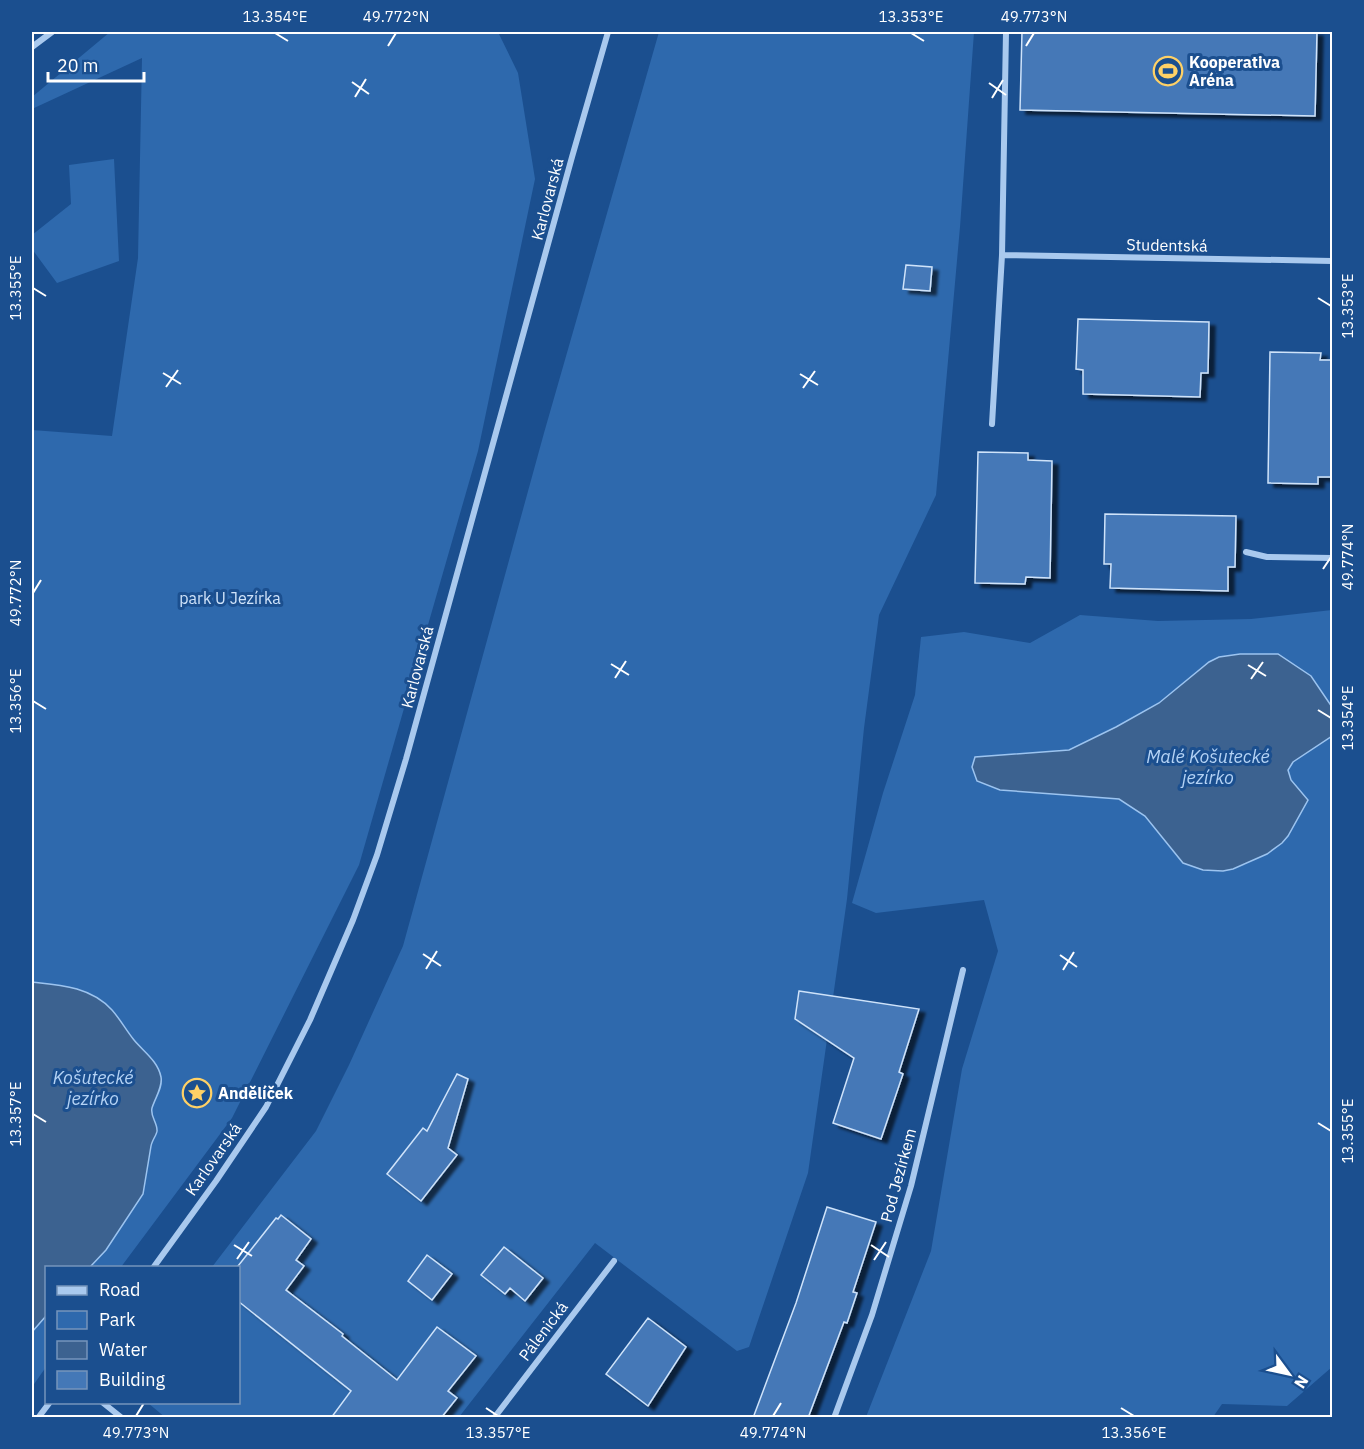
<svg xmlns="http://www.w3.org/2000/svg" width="1364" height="1449" viewBox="0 0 1364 1449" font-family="'IBM Plex Sans',sans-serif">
	<defs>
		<filter id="shadow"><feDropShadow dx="6" dy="4" stdDeviation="1.5" flood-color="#0009"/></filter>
	</defs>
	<rect width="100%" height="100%" fill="#1b4f8f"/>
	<!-- green -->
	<path fill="#2e69ad" d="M 110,32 L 498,32 L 518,73 L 535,179 L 478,451 L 359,865 L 232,1118 L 121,1267 L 46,1268 L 46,1367 L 32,1387 L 32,430 L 112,436 L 138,258 L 142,58 L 32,109 L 32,97 Z
		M 659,32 L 974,32 L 960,227 L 936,495 L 879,615 L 864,728 L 847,899 L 808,1173 L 749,1347 L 737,1351 L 595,1243 L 459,1417 L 166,1418 L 148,1403 L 238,1402 L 238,1268 L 212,1267 L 316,1131 L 349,1065 L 403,946 L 544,433 Z
		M 114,159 L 119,261 L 57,283 L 32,249 L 32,235 L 71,204 L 69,165 Z
		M 1332,610 L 1332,709 L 1311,676 L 1278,654 L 1240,654 L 1219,657 L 1204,665 L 1159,703 L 1116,727 L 1069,750 L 975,757 L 1000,790 L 1119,799 L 1145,816 L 1183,863 L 1244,865 L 1267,854 L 1282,843 L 1308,800 L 1291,780 L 1288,770 L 1293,762 L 1332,736 L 1332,1367 L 1287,1406 L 1222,1404 L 1213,1417 L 866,1417 L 931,1251 L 962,1069 L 998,951 L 984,900 L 876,913 L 852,903 L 883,793 L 915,695 L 921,637 L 964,632 L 1030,643 L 1080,615 L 1158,621 L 1251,619 Z"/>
	<!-- water -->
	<path fill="#3c6290" stroke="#9cc4f0" stroke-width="1.5" d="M 1240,654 L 1278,654 L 1311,676 L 1332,707 L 1332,736 L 1293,762 L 1288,770 L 1291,780 L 1308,800 L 1288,836 L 1282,843 L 1267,854 L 1233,869 L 1223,871 L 1203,870 L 1183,863 L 1145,816 L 1119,799 L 1000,790 L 977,781 L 972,767 L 975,757 L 1069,750 L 1116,727 L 1159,703 L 1209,662 L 1219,657 Z
		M 32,982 C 61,985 91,987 112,1010 C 120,1019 126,1030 134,1040 C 143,1051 158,1061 161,1077 C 163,1087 155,1098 152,1108 C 150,1116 157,1122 157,1130 C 158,1133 152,1140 151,1146 L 143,1194 L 106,1250 L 90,1267 L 46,1268 L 46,1316 L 32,1332 Z"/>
	<!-- building -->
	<path fill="#4478b7" stroke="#cfe3fa" stroke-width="1.5" filter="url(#shadow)" d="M 1022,32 L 1317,32 L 1315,116 L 1020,110 Z
		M 906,265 L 932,267 L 930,291 L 903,289 Z
		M 1078,319 L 1209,322 L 1208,373 L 1201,373 L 1200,397 L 1083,394 L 1083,370 L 1076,369 Z
		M 1270,352 L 1321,353 L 1320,360 L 1332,360 L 1332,477 L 1318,477 L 1318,484 L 1268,483 Z
		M 978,452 L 1028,453 L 1028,460 L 1052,461 L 1050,578 L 1026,577 L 1025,584 L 975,583 Z
		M 1105,514 L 1236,516 L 1235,567 L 1228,567 L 1228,591 L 1110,588 L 1111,564 L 1104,564 Z
		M 799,991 L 919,1009 L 899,1072 L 903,1074 L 881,1139 L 833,1123 L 854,1058 L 795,1019 Z
		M 457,1074 L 468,1079 L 448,1148 L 457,1155 L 421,1201 L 387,1174 L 423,1128 L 427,1131 Z
		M 827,1207 L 876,1222 L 853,1292 L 857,1293 L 847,1323 L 844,1322 L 808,1418 L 753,1418 L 796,1303 Z
		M 281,1215 L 311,1239 L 296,1260 L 304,1266 L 286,1290 L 343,1334 L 342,1336 L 397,1380 L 437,1327 L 476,1356 L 448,1391 L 457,1398 L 441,1418 L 331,1418 L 351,1391 L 238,1301 L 238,1266 L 276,1218 L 278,1219 Z
		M 504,1247 L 543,1278 L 525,1301 L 510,1288 L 505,1294 L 481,1275 Z
		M 427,1255 L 452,1274 L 432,1300 L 408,1281 Z
		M 648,1318 L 686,1347 L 648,1406 L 606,1374 Z"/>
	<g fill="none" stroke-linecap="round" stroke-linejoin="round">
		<!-- minor -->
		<path stroke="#a9c9ee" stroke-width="6" d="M 1006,32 L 1002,255 L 1332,261
			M 32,47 L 52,32
			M 992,424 L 1002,255
			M 1246,552 L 1267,557 L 1332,558
			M 153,1268 L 216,1181 L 266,1107 L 310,1020 L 353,920 L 377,855 L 406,759 L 572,157 L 608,32
			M 102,1402 L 122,1418
			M 38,1418 L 50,1402
			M 494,1418 L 614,1261
			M 834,1418 L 872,1315 L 911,1186 L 963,970"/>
	</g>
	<!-- ticks -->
	<path fill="none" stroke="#fff" stroke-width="2" d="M 275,33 L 288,41M 911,33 L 924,41M 388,46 L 396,33M 1026,46 L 1034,33M 352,82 L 369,94M 989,83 L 1006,95M 355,97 L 366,79M 992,98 L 1003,80M 33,288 L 46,296M 1318,298 L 1331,306M 163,373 L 181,384M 800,374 L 818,385M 166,387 L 178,370M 803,388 L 815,371M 1323,569 L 1331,557M 33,593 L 41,580M 611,664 L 629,675M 1248,665 L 1266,676M 615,678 L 626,661M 1251,679 L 1263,662M 33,701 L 46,709M 1318,710 L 1331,718M 423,954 L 441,966M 1060,955 L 1077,967M 426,969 L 437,951M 1063,970 L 1074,952M 33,1114 L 46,1122M 1318,1123 L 1331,1131M 234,1245 L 252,1256M 871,1245 L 889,1257M 237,1259 L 249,1242M 874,1260 L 886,1242M 486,1408 L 498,1416M 1121,1408 L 1134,1416M 136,1416 L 144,1403M 773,1416 L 781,1403"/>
	<!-- icons -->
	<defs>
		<g id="stadium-ring" transform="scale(1.5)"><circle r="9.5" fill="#1b4f8f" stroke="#ffd166" stroke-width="1.5"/><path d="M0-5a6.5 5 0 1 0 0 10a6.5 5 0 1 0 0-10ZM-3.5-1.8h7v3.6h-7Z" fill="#ffd166"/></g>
		<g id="sight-ring" transform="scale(1.5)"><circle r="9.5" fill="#1b4f8f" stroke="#ffd166" stroke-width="1.5"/><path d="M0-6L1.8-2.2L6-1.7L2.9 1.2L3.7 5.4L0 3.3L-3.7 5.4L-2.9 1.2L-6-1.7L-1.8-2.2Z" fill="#ffd166"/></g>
	</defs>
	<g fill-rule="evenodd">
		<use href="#stadium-ring" x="1168" y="71"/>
		<use href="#sight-ring" x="197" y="1093"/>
	</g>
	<g text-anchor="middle" stroke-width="6" stroke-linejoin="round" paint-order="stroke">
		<!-- poi labels -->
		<g font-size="16" font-weight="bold" fill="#fff" stroke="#1b4f8f" text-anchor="start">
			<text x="1189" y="68">Kooperativa<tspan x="1189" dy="18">Aréna</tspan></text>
			<text x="218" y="1099">Andělíček</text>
		</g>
		<!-- street labels -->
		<g font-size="16" fill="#fff" stroke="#1b4f8f">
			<text transform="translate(547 199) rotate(-75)" y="6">Karlovarská</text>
			<text transform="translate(1167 245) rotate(1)" y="6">Studentská</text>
			<text transform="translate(417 667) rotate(-75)" y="6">Karlovarská</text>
			<text transform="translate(213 1159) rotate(-55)" y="6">Karlovarská</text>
			<text transform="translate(898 1175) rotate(-75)" y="6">Pod Jezírkem</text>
			<text transform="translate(543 1331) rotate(-53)" y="6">Pálenická</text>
		</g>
		<!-- park labels -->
		<g font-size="16" fill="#cfe3fa" stroke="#1b4f8f">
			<text x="230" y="604">park U Jezírka</text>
		</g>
		<!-- water labels -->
		<g font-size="18" font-style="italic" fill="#b5d3f5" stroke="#1b4f8f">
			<text x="1208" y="763">Malé Košutecké<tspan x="1208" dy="21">jezírko</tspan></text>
			<text x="93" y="1084">Košutecké<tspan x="93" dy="21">jezírko</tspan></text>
		</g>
	</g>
	<!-- border -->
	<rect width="1364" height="1449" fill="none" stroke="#1b4f8f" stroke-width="66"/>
	<!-- legend -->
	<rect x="45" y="1266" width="195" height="138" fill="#1b4f8f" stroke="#7695bc" stroke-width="1.5"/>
	<rect x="57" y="1286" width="30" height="9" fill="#a9c9ee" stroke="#7695bc" stroke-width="1.5"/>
	<text x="99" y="1296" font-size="18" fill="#ffffff">Road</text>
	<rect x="57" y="1311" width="30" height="18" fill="#2e69ad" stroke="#7695bc" stroke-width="1.5"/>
	<text x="99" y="1326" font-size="18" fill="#ffffff">Park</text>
	<rect x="57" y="1341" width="30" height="18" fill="#3c6290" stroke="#7695bc" stroke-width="1.5"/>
	<text x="99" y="1356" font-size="18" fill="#ffffff">Water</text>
	<rect x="57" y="1371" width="30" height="18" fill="#4478b7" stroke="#7695bc" stroke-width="1.5"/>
	<text x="99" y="1386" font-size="18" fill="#ffffff">Building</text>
	<!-- north arrow -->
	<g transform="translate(1289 1374) rotate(123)" stroke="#1b4f8f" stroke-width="4.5" paint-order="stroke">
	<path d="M0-4.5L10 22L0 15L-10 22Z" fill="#ffffff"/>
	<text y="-9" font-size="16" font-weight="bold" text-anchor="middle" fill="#ffffff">N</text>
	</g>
	<!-- scale -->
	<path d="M48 72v9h96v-9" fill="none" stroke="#ffffff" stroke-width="3"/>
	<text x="57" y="72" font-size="18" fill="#ffffff" stroke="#1b4f8f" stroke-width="4.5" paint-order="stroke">20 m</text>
	<rect x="33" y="33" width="1298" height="1383" fill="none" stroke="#fff" stroke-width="2"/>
	<g font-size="15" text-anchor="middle" fill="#fff">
		<text x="275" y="22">13.354°E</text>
		<text x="396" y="22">49.772°N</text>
		<text x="911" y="22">13.353°E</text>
		<text x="1034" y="22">49.773°N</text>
		<text transform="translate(16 288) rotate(-90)" y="5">13.355°E</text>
		<text transform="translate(1348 306) rotate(-90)" y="5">13.353°E</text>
		<text transform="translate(1348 557) rotate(-90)" y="5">49.774°N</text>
		<text transform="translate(16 593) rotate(-90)" y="5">49.772°N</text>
		<text transform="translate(16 701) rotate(-90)" y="5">13.356°E</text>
		<text transform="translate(1348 718) rotate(-90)" y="5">13.354°E</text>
		<text transform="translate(16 1114) rotate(-90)" y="5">13.357°E</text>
		<text transform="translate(1348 1131) rotate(-90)" y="5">13.355°E</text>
		<text x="136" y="1438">49.773°N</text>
		<text x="498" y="1438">13.357°E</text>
		<text x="773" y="1438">49.774°N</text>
		<text x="1134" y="1438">13.356°E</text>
	</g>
</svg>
